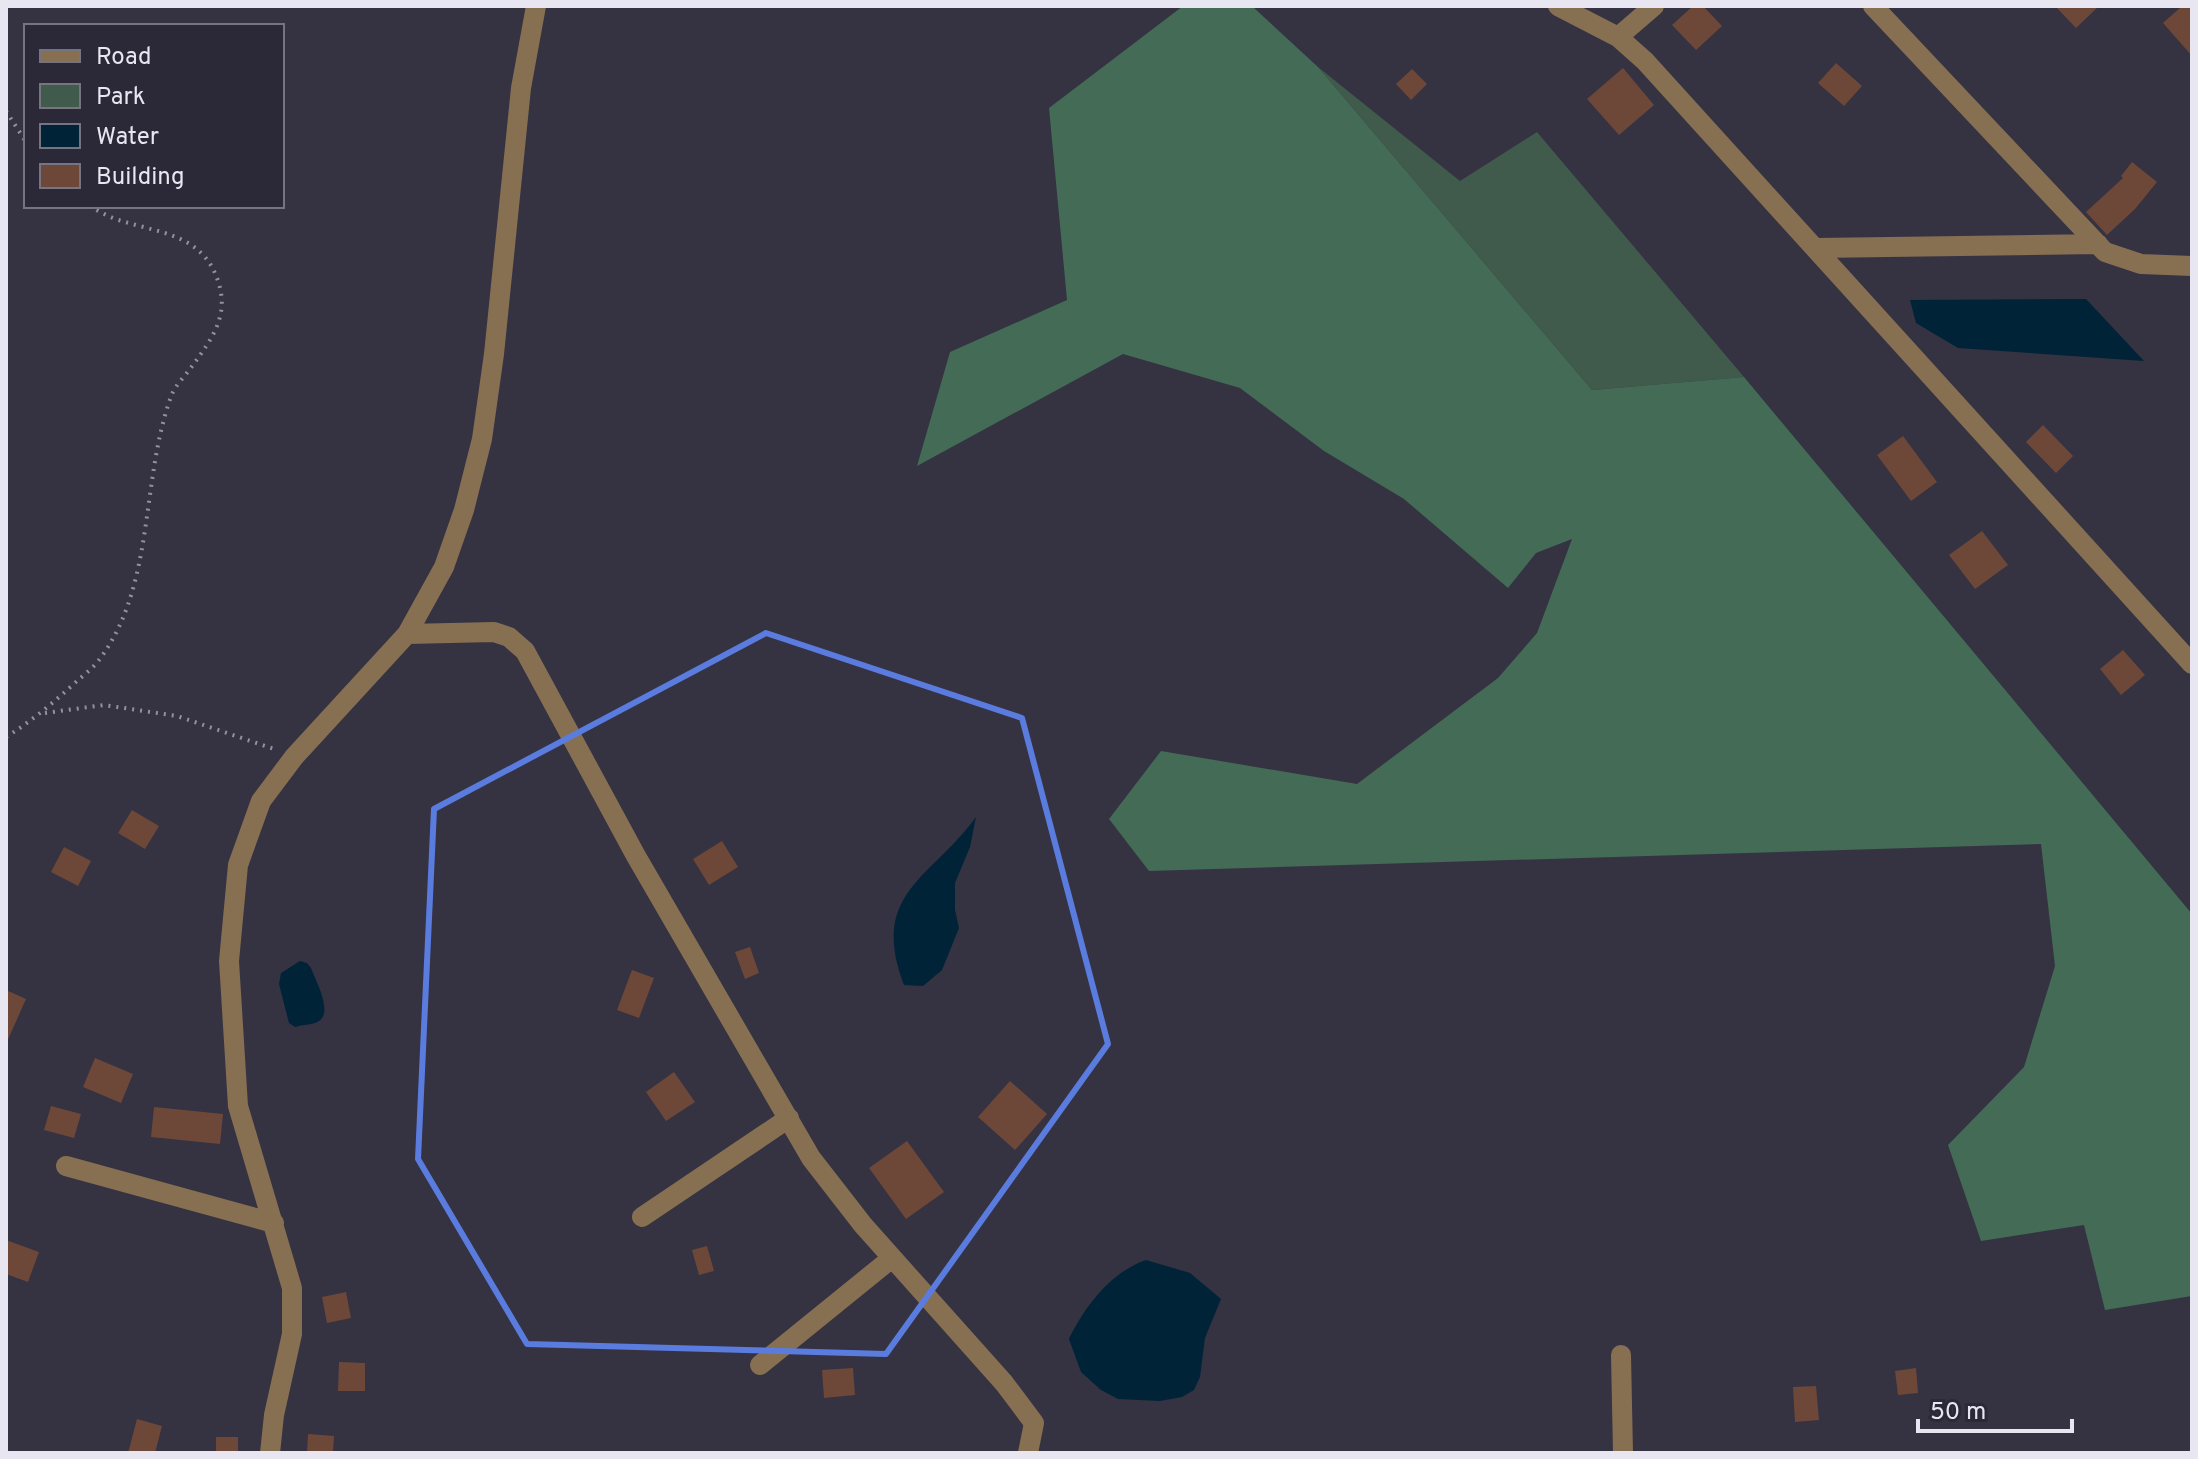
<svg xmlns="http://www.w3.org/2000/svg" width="2198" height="1459" viewBox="0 0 2198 1459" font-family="Overpass,sans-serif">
	<rect width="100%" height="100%" fill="#353242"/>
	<!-- green -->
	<path fill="#405b4c" d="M 1318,67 L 1460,181 L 1537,132 L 1744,377 L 1592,390 Z"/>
	<!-- forest -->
	<path fill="#436b56" d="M 1183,6 L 1252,6 L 1318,67 L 1592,390 L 1744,377 L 2192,914 L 2192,1296 L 2105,1310 L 2084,1225 L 1981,1241 L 1948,1145 L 2024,1067 L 2055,966 L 2041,844 L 1149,871 L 1109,819 L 1161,751 L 1357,784 L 1498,678 L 1537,633 L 1572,539 L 1536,553 L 1508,588 L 1404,499 L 1324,451 L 1240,388 L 1123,354 L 917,466 L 950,352 L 1067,300 L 1049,108 Z"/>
	<!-- water -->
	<path fill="#002337" d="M 2086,299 L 2144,361 L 1958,348 L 1916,323 L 1910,300 Z
		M 976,817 L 970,847 L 955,883 L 955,910 L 959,928 L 942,970 L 923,986 L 904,985 C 869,893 931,879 976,817 Z
		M 300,961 L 307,963 L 311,968 C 316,982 336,1016 315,1023 C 308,1025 301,1025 295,1027 L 289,1023 L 279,984 L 281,973 Z
		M 1146,1260 L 1190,1273 L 1221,1299 L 1205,1338 L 1200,1377 L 1194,1390 L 1182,1397 L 1160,1401 L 1118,1399 L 1101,1390 L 1081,1372 L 1069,1339 C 1085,1306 1111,1272 1146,1260 Z"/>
	<!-- building -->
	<path fill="#6d4839" d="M 1693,6 L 1703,6 L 1722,26 L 1696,50 L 1672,25 Z
		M 2055,6 L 2099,6 L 2076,28 Z
		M 2182,6 L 2192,6 L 2192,56 L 2163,23 Z
		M 1836,63 L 1862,86 L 1844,106 L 1818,83 Z
		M 1623,68 L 1654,105 L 1619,135 L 1587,99 Z
		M 1412,69 L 1427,84 L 1411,100 L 1396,84 Z
		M 2132,162 L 2157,182 L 2135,209 L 2107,235 L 2086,212 L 2123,178 L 2121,176 Z
		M 2043,425 L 2073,456 L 2056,473 L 2026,442 Z
		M 1903,436 L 1937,482 L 1911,501 L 1877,455 Z
		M 1982,531 L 2008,565 L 1975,589 L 1949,555 Z
		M 2123,650 L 2145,675 L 2121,695 L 2100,669 Z
		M 132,810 L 159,826 L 145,849 L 118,833 Z
		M 722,841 L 738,867 L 709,885 L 693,859 Z
		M 64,847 L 91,861 L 78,886 L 51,872 Z
		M 750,947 L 759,973 L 745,979 L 735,952 Z
		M 632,970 L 654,978 L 639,1018 L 617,1010 Z
		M 6,990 L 26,999 L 6,1044 Z
		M 95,1058 L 133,1074 L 121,1103 L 83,1087 Z
		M 674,1072 L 695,1102 L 666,1121 L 646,1092 Z
		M 1010,1081 L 1047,1114 L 1015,1150 L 978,1117 Z
		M 51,1106 L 81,1114 L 74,1138 L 44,1130 Z
		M 154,1107 L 223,1114 L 220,1144 L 151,1137 Z
		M 907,1141 L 944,1192 L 906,1219 L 869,1168 Z
		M 6,1240 L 39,1252 L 28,1282 L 6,1274 Z
		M 707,1246 L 714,1271 L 699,1275 L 692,1250 Z
		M 346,1292 L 351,1318 L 327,1323 L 322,1297 Z
		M 339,1362 L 365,1363 L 365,1391 L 338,1391 Z
		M 853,1368 L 855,1395 L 824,1398 L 822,1370 Z
		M 1916,1368 L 1918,1393 L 1898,1395 L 1895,1371 Z
		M 1816,1386 L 1819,1420 L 1795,1422 L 1793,1387 Z
		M 137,1419 L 162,1426 L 155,1453 L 128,1453 Z
		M 308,1434 L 334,1436 L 333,1453 L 307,1453 Z
		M 216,1437 L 238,1437 L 238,1453 L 216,1453 Z"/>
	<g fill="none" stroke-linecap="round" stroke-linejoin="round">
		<!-- path -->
		<path stroke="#94919e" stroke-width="4" stroke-dasharray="2 6" stroke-linecap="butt" d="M 6,111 L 26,142
			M 45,713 L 104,705 L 177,716 L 277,750
			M 6,737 C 32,721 54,702 77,681 C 84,675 93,668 99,660 C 156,585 140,479 172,394 C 176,385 184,377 190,369 C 214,336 233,312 214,271 C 196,234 156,232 122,221 C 110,218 99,211 89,206"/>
		<!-- minor -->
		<path stroke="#877052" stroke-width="20" d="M 1558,6 L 1618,37 L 1645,61 L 2192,664
			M 1873,6 L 2105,252 L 2141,264 L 2192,266
			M 1618,37 L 1654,6
			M 1816,248 L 2098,244
			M 407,634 L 494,632 L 509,637 L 525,651 L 636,856 L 811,1158 L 863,1225 L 1004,1383 L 1034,1423 L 1028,1453
			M 66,1166 L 274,1223
			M 642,1217 L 789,1118
			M 1621,1355 L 1623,1453
			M 760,1365 L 892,1258
			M 270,1453 L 274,1415 L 292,1334 L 292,1288 L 238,1106 L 229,961 L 238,865 L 261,801 L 294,757 L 407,634 L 444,567 L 464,510 L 482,439 L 494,354 L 521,88 L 536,6"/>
	</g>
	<!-- marked area -->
	<path fill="none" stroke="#5a7cdf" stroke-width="6" stroke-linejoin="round" d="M 766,633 L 1022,718 L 1108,1044 L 886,1354 L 527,1344 L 418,1159 L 434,809 Z"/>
	<!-- border -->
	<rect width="2198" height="1459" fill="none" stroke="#e8e6f0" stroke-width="16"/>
	<!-- legend -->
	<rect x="24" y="24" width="260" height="184" fill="#2b2838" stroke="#777482" stroke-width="2"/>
	<rect x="40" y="50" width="40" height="12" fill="#877052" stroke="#777482" stroke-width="2"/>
	<text x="96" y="64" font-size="24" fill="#e8e6f0">Road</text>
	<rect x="40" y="84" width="40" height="24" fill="#405b4c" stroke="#777482" stroke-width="2"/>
	<text x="96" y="104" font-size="24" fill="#e8e6f0">Park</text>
	<rect x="40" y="124" width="40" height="24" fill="#002337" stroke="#777482" stroke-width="2"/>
	<text x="96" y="144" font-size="24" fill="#e8e6f0">Water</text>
	<rect x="40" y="164" width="40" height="24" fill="#6d4839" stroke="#777482" stroke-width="2"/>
	<text x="96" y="184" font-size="24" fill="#e8e6f0">Building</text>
	<!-- scale -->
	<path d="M1918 1419v12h154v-12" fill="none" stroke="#e8e6f0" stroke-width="4"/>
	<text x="1930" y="1419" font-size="24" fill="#e8e6f0" stroke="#2b2838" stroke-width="6" paint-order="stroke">50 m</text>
</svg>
